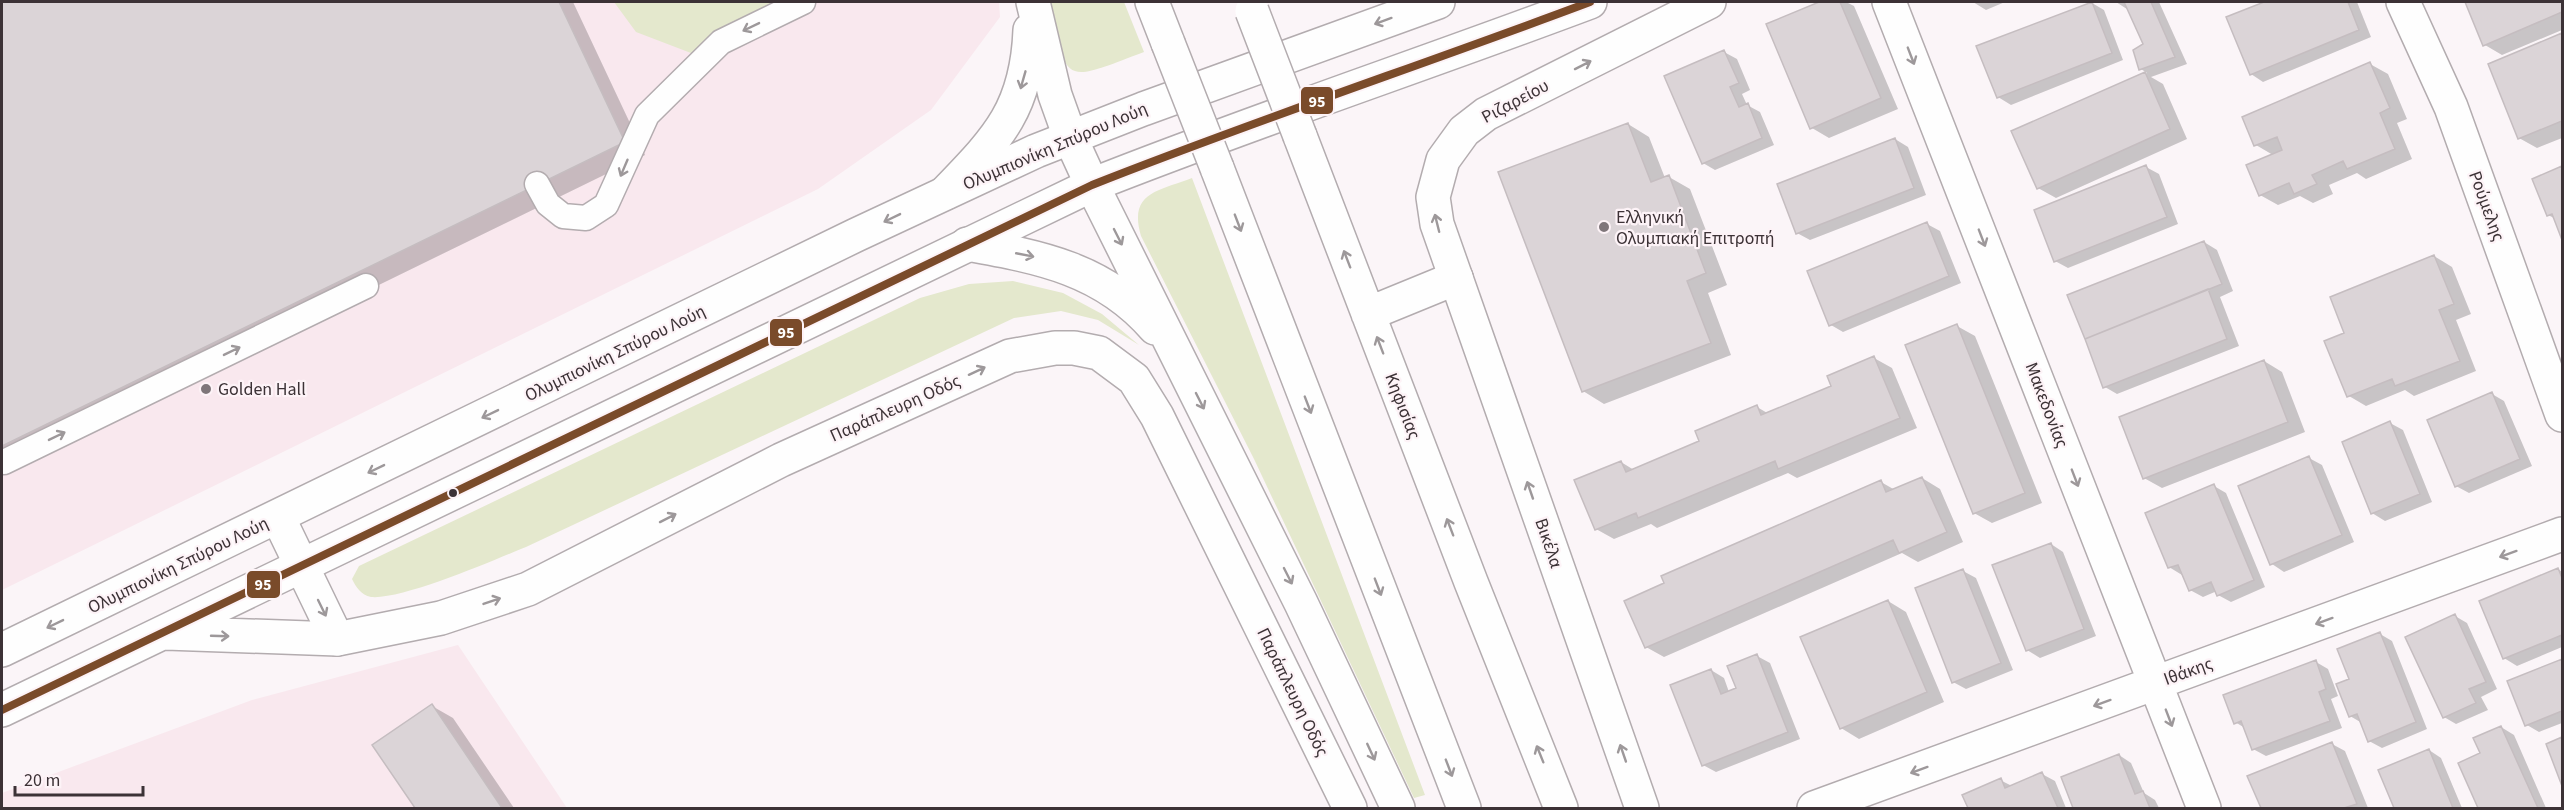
<svg xmlns="http://www.w3.org/2000/svg" width="2564" height="810" viewBox="0 0 2564 810" font-family="'Source Sans 3',sans-serif">
	<rect width="100%" height="100%" fill="#fbf5f8"/>
	<!-- built -->
	<path fill="#f9e8ee" d="M 2,2 L 999,2 L 1000,17 L 931,110 L 818,189 L 2,590 Z
		M 458,645 L 567,808 L 2,808 L 2,793 L 252,700 Z"/>
	<!-- green -->
	<path fill="#e4e8cd" d="M 614,2 L 803,2 L 704,58 L 636,32 Z
		M 1048,2 L 1124,2 L 1144,52 C 1062,83 1068,86 1048,2 Z
		M 1192,178 L 1425,795 L 1414,798 L 1254,459 L 1141,236 C 1128,192 1159,191 1192,178 Z
		M 1013,281 L 1063,293 L 1102,314 L 1139,345 L 1098,320 L 1061,311 L 1014,318 L 526,547 C 494,560 403,600 371,597 C 361,595 356,587 352,579 L 359,566 L 920,298 L 969,284 Z"/>
	<!-- shadow -->
	<path fill="#0003" d="M 2,2 L 573,2 L 645,155 L 2,469 Z
		M 1823,2 L 1846,2 L 1854,6 L 1898,109 L 1829,138 L 1812,128 L 1768,25 Z
		M 1973,2 L 2005,2 L 1986,10 Z
		M 2116,2 L 2159,2 L 2187,64 L 2151,77 L 2163,84 L 2187,139 L 2056,198 L 2038,188 L 2013,132 L 2147,73 L 2141,69 L 2145,45 L 2130,11 Z
		M 2268,2 L 2357,2 L 2371,37 L 2263,82 L 2251,74 L 2228,18 Z
		M 2467,2 L 2562,2 L 2562,30 L 2502,55 L 2485,45 Z
		M 2092,3 L 2104,10 L 2123,60 L 2011,105 L 1998,97 Z
		M 2562,35 L 2562,138 L 2537,148 L 2519,138 L 2490,65 Z
		M 1724,52 L 1737,59 L 1750,90 L 1742,94 L 1747,105 L 1760,112 L 1774,145 L 1715,170 L 1703,163 Z
		M 2370,64 L 2388,74 L 2407,119 L 2397,123 L 2412,159 L 2366,179 L 2357,173 L 2329,185 L 2333,194 L 2313,203 L 2300,196 L 2278,205 L 2260,195 L 2273,155 L 2256,145 Z
		M 1628,124 L 1649,137 L 1665,178 L 1669,177 L 1690,189 L 1727,285 L 1708,293 L 1731,355 L 1604,404 L 1583,391 Z
		M 1895,139 L 1908,147 L 1926,195 L 1810,240 L 1797,233 Z
		M 2146,167 L 2159,174 L 2178,224 L 2068,268 L 2055,261 Z
		M 2562,168 L 2562,236 L 2556,219 L 2548,215 L 2534,180 Z
		M 1927,224 L 1940,231 L 1961,283 L 1843,332 L 1831,325 Z
		M 2204,242 L 2217,250 L 2233,291 L 2220,297 L 2239,346 L 2117,394 L 2105,387 Z
		M 2434,256 L 2452,267 L 2471,314 L 2456,320 L 2476,371 L 2414,396 L 2405,390 L 2366,406 L 2349,396 L 2346,333 Z
		M 1957,326 L 1975,336 L 2042,503 L 1992,523 L 1974,513 Z
		M 1874,358 L 1892,368 L 1917,428 L 1797,478 L 1788,473 L 1657,528 L 1651,524 L 1614,539 L 1596,529 L 1621,462 L 1634,470 L 1701,441 L 1757,407 L 1769,414 L 1833,387 Z
		M 2264,361 L 2282,372 L 2305,432 L 2162,488 L 2144,478 Z
		M 2492,394 L 2504,401 L 2532,466 L 2469,493 L 2456,486 Z
		M 2390,423 L 2403,430 L 2432,502 L 2385,521 L 2372,513 Z
		M 2309,458 L 2322,465 L 2354,542 L 2284,572 L 2272,564 Z
		M 1922,478 L 1940,489 L 1963,542 L 1918,562 L 1902,553 L 1664,657 L 1646,647 L 1881,482 L 1895,490 Z
		M 2214,486 L 2226,493 L 2265,587 L 2231,602 L 2218,595 L 2217,591 L 2203,597 L 2190,590 L 2182,575 L 2169,567 Z
		M 2051,544 L 2063,552 L 2096,636 L 2040,658 L 2027,650 Z
		M 2558,569 L 2562,572 L 2562,647 L 2517,666 L 2504,658 Z
		M 1963,571 L 1976,578 L 2013,670 L 1966,689 L 1953,682 Z
		M 1888,601 L 1906,612 L 1944,702 L 1859,739 L 1841,728 Z
		M 2455,616 L 2467,623 L 2497,689 L 2481,697 L 2488,710 L 2456,724 L 2444,717 Z
		M 2380,634 L 2392,641 L 2427,729 L 2382,748 L 2369,741 L 2362,723 L 2350,716 L 2351,680 Z
		M 1757,656 L 1770,663 L 1800,739 L 1716,772 L 1703,765 L 1711,670 L 1724,678 L 1729,692 L 1738,689 Z
		M 2562,660 L 2562,723 L 2539,732 L 2527,725 L 2509,682 Z
		M 2316,662 L 2328,669 L 2338,696 L 2331,699 L 2342,728 L 2266,756 L 2253,749 L 2245,728 L 2235,722 Z
		M 432,706 L 453,718 L 514,808 L 417,808 L 374,745 Z
		M 2501,727 L 2514,735 L 2546,808 L 2480,808 L 2460,763 L 2482,754 Z
		M 2562,738 L 2562,782 L 2548,744 Z
		M 2332,744 L 2345,751 L 2368,808 L 2262,808 L 2249,777 Z
		M 2429,750 L 2441,758 L 2462,808 L 2396,808 L 2380,771 Z
		M 2119,755 L 2131,763 L 2144,793 L 2155,800 L 2159,808 L 2075,808 L 2063,778 Z
		M 2042,774 L 2055,781 L 2066,808 L 1970,808 L 1964,795 L 2000,780 L 2012,786 Z"/>
	<!-- building -->
	<path fill="#dbd4d7" stroke="#c5bdc0" stroke-width="1.5" d="M 2,2 L 559,2 L 625,142 L 2,446 Z
		M 1819,2 L 1840,2 L 1881,98 L 1810,129 L 1766,24 Z
		M 2092,2 L 2112,53 L 1997,98 L 1976,46 Z
		M 2124,2 L 2151,2 L 2175,57 L 2139,70 L 2133,50 L 2143,44 Z
		M 2264,2 L 2348,2 L 2359,30 L 2250,75 L 2226,17 Z
		M 2465,2 L 2562,2 L 2562,12 L 2483,46 Z
		M 2562,33 L 2562,121 L 2518,139 L 2488,64 Z
		M 1724,50 L 1739,83 L 1730,87 L 1739,107 L 1748,103 L 1762,138 L 1702,164 L 1664,76 Z
		M 2370,62 L 2390,108 L 2380,113 L 2395,149 L 2347,169 L 2343,161 L 2312,175 L 2317,184 L 2294,194 L 2289,183 L 2259,196 L 2246,165 L 2282,150 L 2277,137 L 2254,146 L 2242,117 Z
		M 2145,72 L 2170,129 L 2037,189 L 2011,131 Z
		M 1628,123 L 1651,182 L 1669,175 L 1706,273 L 1687,281 L 1711,343 L 1582,392 L 1498,172 Z
		M 1895,138 L 1914,188 L 1796,234 L 1777,184 Z
		M 2146,165 L 2167,217 L 2054,262 L 2034,210 Z
		M 2562,166 L 2562,240 L 2552,214 L 2547,216 L 2532,179 Z
		M 1927,222 L 1949,276 L 1829,326 L 1807,271 Z
		M 2204,241 L 2222,284 L 2085,339 L 2067,295 Z
		M 2434,255 L 2454,304 L 2439,310 L 2460,361 L 2395,386 L 2392,379 L 2347,397 L 2324,341 L 2344,333 L 2330,297 Z
		M 2208,289 L 2227,339 L 2103,388 L 2085,339 Z
		M 1957,324 L 2025,493 L 1973,514 L 1905,345 Z
		M 1874,356 L 1900,418 L 1778,469 L 1775,461 L 1638,518 L 1636,513 L 1595,530 L 1574,480 L 1621,461 L 1626,472 L 1699,441 L 1695,431 L 1757,405 L 1761,415 L 1831,386 L 1827,376 Z
		M 2264,360 L 2288,422 L 2143,479 L 2119,417 Z
		M 2492,392 L 2520,459 L 2455,487 L 2427,420 Z
		M 2390,421 L 2420,494 L 2371,514 L 2342,442 Z
		M 2309,456 L 2342,535 L 2270,565 L 2238,486 Z
		M 1922,477 L 1947,532 L 1899,553 L 1893,540 L 1645,648 L 1624,601 L 1664,583 L 1661,576 L 1881,480 L 1886,492 Z
		M 2214,484 L 2254,580 L 2217,596 L 2211,582 L 2189,591 L 2178,565 L 2168,568 L 2145,513 Z
		M 2051,543 L 2084,629 L 2026,651 L 1992,565 Z
		M 2558,568 L 2562,578 L 2562,635 L 2503,659 L 2479,601 Z
		M 1963,569 L 2001,663 L 1952,683 L 1915,588 Z
		M 1888,600 L 1927,692 L 1840,729 L 1800,637 Z
		M 2455,614 L 2486,682 L 2469,689 L 2476,703 L 2443,718 L 2405,637 Z
		M 2380,632 L 2416,722 L 2368,742 L 2357,714 L 2349,717 L 2336,684 L 2349,679 L 2337,649 Z
		M 1757,654 L 1788,732 L 1702,766 L 1670,685 L 1711,669 L 1721,694 L 1736,688 L 1727,666 Z
		M 2562,659 L 2562,711 L 2525,726 L 2507,681 Z
		M 2316,660 L 2326,689 L 2319,692 L 2330,721 L 2252,750 L 2241,721 L 2234,724 L 2223,695 Z
		M 432,704 L 502,808 L 415,808 L 372,745 Z
		M 2501,726 L 2538,808 L 2478,808 L 2458,763 L 2480,753 L 2473,738 Z
		M 2562,737 L 2562,786 L 2546,744 Z
		M 2332,742 L 2357,804 L 2344,808 L 2261,808 L 2247,776 Z
		M 2429,749 L 2453,808 L 2394,808 L 2378,770 Z
		M 2119,754 L 2135,794 L 2143,791 L 2150,808 L 2073,808 L 2061,777 Z
		M 2042,772 L 2058,808 L 1968,808 L 1962,795 L 2001,778 L 2005,788 Z"/>
	<g fill="none" stroke-linecap="round" stroke-linejoin="round">
		<!-- service casing -->
		<g stroke="#b3acaf" stroke-width="27">
			<path id="service" d="M 537,184 L 548,204 L 563,216 L 586,218 L 606,205 L 647,115 L 721,42 L 803,2
				M 4,462 L 366,286"/>
		</g>
		<!-- minor casing -->
		<g stroke="#b3acaf" stroke-width="36">
			<path id="minor" d="M 1889,2 L 2204,808
				M 2403,2 L 2451,107 L 2562,415
				M 1456,278 L 1642,808
				M 1814,808 L 2562,534"/>
		</g>
		<!-- tertiary casing -->
		<g stroke="#b3acaf" stroke-width="36">
			<path id="tertiary" d="M 1456,278 L 1437,224 L 1433,197 L 1443,160 L 1464,131 L 1486,114 L 1709,2
				M 278,517 L 337,639 L 441,618 L 528,589 L 781,460 L 1010,356 L 1055,348 L 1074,348 L 1099,353 L 1134,379 L 1157,416 L 1350,808"/>
		</g>
		<!-- secondary casing -->
		<g stroke="#b3acaf" stroke-width="36">
			<path id="secondary" d="M 166,633 L 337,639
				M 2,650 L 856,235 L 1036,151 L 1143,109 L 1438,2
				M 2,710 L 1092,185 C 1256,120 1425,64 1590,2"/>
		</g>
		<!-- primary casing -->
		<g stroke="#b3acaf" stroke-width="36">
			<path id="primary" d="M 1033,2 L 1055,95 L 1070,137 L 1092,185 L 1301,603 L 1398,808
				M 1152,2 L 1168,43
				M 1300,136 L 1471,582 L 1561,808
				M 1217,168 L 1464,808
				M 945,193 C 997,139 1027,110 1030,30
				M 967,244 C 1040,257 1104,269 1155,328
				M 1368,314 L 1456,278"/>
		</g>
		<!-- service -->
		<use href="#service" stroke="#fefefe" stroke-width="24"/>
		<!-- minor -->
		<use href="#minor" stroke="#fefefe" stroke-width="33"/>
		<!-- tertiary -->
		<use href="#tertiary" stroke="#fefefe" stroke-width="33"/>
		<!-- secondary -->
		<use href="#secondary" stroke="#fefefe" stroke-width="33"/>
		<!-- primary -->
		<use href="#primary" stroke="#fefefe" stroke-width="33"/>
		<!-- primary-bridge casing -->
		<g stroke="#b3acaf" stroke-width="36" stroke-linecap="butt">
			<path id="primary-bridge" d="M 1252,11 L 1300,136
				M 1168,43 L 1217,168"/>
		</g>
		<!-- primary-bridge -->
		<use href="#primary-bridge" stroke="#fefefe" stroke-width="33"/>
		<!-- bus-1 casing -->
		<g stroke="#fdf3f7" stroke-width="12">
			<path id="bus-1" d="M 2,710 L 1092,185 C 1256,120 1425,64 1590,2"/>
		</g>
		<!-- bus-1 -->
		<use href="#bus-1" stroke="#7a4b2a" stroke-width="8"/>
	</g>
	<!-- one-way arrows -->
	<defs><path id="oneway-shaft" d="M-6 0H5M1.5-3L5.5 0L1.5 3" fill="none" stroke-width="1.6" stroke-linecap="round" stroke-linejoin="round" transform="scale(1.5)"/></defs>
	<g stroke="#9d989a">
		<use href="#oneway-shaft" transform="translate(1383 21) rotate(160)"/>
		<use href="#oneway-shaft" transform="translate(751 27) rotate(154)"/>
		<use href="#oneway-shaft" transform="translate(1911 56) rotate(69)"/>
		<use href="#oneway-shaft" transform="translate(1583 65) rotate(-27)"/>
		<use href="#oneway-shaft" transform="translate(1023 80) rotate(106)"/>
		<use href="#oneway-shaft" transform="translate(624 168) rotate(113)"/>
		<use href="#oneway-shaft" transform="translate(892 218) rotate(154)"/>
		<use href="#oneway-shaft" transform="translate(1238 223) rotate(69)"/>
		<use href="#oneway-shaft" transform="translate(1437 223) rotate(-104)"/>
		<use href="#oneway-shaft" transform="translate(1118 237) rotate(63)"/>
		<use href="#oneway-shaft" transform="translate(1982 238) rotate(69)"/>
		<use href="#oneway-shaft" transform="translate(1025 255) rotate(11)"/>
		<use href="#oneway-shaft" transform="translate(1347 259) rotate(-111)"/>
		<use href="#oneway-shaft" transform="translate(1380 345) rotate(-111)"/>
		<use href="#oneway-shaft" transform="translate(232 351) rotate(-26)"/>
		<use href="#oneway-shaft" transform="translate(977 371) rotate(-25)"/>
		<use href="#oneway-shaft" transform="translate(1200 401) rotate(63)"/>
		<use href="#oneway-shaft" transform="translate(1308 405) rotate(69)"/>
		<use href="#oneway-shaft" transform="translate(490 414) rotate(154)"/>
		<use href="#oneway-shaft" transform="translate(57 436) rotate(-26)"/>
		<use href="#oneway-shaft" transform="translate(376 469) rotate(154)"/>
		<use href="#oneway-shaft" transform="translate(2075 478) rotate(69)"/>
		<use href="#oneway-shaft" transform="translate(1530 490) rotate(-109)"/>
		<use href="#oneway-shaft" transform="translate(668 518) rotate(-27)"/>
		<use href="#oneway-shaft" transform="translate(1450 527) rotate(-111)"/>
		<use href="#oneway-shaft" transform="translate(2508 554) rotate(160)"/>
		<use href="#oneway-shaft" transform="translate(1288 576) rotate(63)"/>
		<use href="#oneway-shaft" transform="translate(1378 587) rotate(69)"/>
		<use href="#oneway-shaft" transform="translate(492 601) rotate(-19)"/>
		<use href="#oneway-shaft" transform="translate(322 608) rotate(64)"/>
		<use href="#oneway-shaft" transform="translate(2324 621) rotate(160)"/>
		<use href="#oneway-shaft" transform="translate(55 624) rotate(154)"/>
		<use href="#oneway-shaft" transform="translate(220 636) rotate(2)"/>
		<use href="#oneway-shaft" transform="translate(2102 703) rotate(160)"/>
		<use href="#oneway-shaft" transform="translate(2169 718) rotate(69)"/>
		<use href="#oneway-shaft" transform="translate(1371 752) rotate(65)"/>
		<use href="#oneway-shaft" transform="translate(1623 753) rotate(-109)"/>
		<use href="#oneway-shaft" transform="translate(1540 754) rotate(-112)"/>
		<use href="#oneway-shaft" transform="translate(1449 768) rotate(69)"/>
		<use href="#oneway-shaft" transform="translate(1919 770) rotate(160)"/>
	</g>
	<!-- markers -->
	<g fill="#7f767a" stroke="#fdf3f7" stroke-width="2">
		<circle cx="1604" cy="227" r="6"/>
		<circle cx="206" cy="389" r="6"/>
	</g>
	<circle fill="#3c3236" stroke="#fdf3f7" stroke-width="2" cx="453" cy="493" r="5"/>
	<g text-anchor="middle" stroke-width="4.5" stroke-linejoin="round" paint-order="stroke">
		<!-- street labels -->
		<g font-size="18" fill="#3c3236" stroke="#fdf3f7">
			<text transform="translate(1515 101) rotate(-28)" y="6">Ριζαρείου</text>
			<text transform="translate(1055 146) rotate(-23)" y="6">Ολυμπιονίκη Σπύρου Λούη</text>
			<text transform="translate(2487 206) rotate(70)" y="6">Ρούμελης</text>
			<text transform="translate(615 353) rotate(-26)" y="6">Ολυμπιονίκη Σπύρου Λούη</text>
			<text transform="translate(2047 405) rotate(69)" y="6">Μακεδονίας</text>
			<text transform="translate(1403 406) rotate(69)" y="6">Κηφισίας</text>
			<text transform="translate(895 408) rotate(-24)" y="6">Παράπλευρη Οδός</text>
			<text transform="translate(1549 543) rotate(71)" y="6">Βικέλα</text>
			<text transform="translate(178 565) rotate(-26)" y="6">Ολυμπιονίκη Σπύρου Λούη</text>
			<text transform="translate(2188 671) rotate(-20)" y="6">Ιθάκης</text>
			<text transform="translate(1293 692) rotate(64)" y="6">Παράπλευρη Οδός</text>
		</g>
		<!-- poi labels -->
		<g font-size="18" fill="#3c3236" stroke="#fdf3f7" text-anchor="start">
			<text x="1616" y="223">Ελληνική<tspan x="1616" dy="21">Ολυμπιακή Επιτροπή</tspan></text>
			<text x="218" y="395">Golden Hall</text>
		</g>
	</g>
	<g stroke="#fdf3f7" stroke-width="2">
		<rect x="1300" y="86" width="34" height="29" rx="6" fill="#7a4b2a"/>
		<rect x="769" y="318" width="34" height="29" rx="6" fill="#7a4b2a"/>
		<rect x="246" y="570" width="35" height="29" rx="6" fill="#7a4b2a"/>
	</g>
	<g font-size="16" text-anchor="middle" font-weight="bold" fill="#fff">
		<text x="1317" y="107">95</text>
		<text x="786" y="338">95</text>
		<text x="263" y="590">95</text>
	</g>
	<!-- border -->
	<rect width="2564" height="810" fill="none" stroke="#3c3236" stroke-width="6"/>
	<!-- scale -->
	<path d="M15 786v9h128v-9" fill="none" stroke="#3c3236" stroke-width="3"/>
	<text x="24" y="786" font-size="18" fill="#3c3236" stroke="#fdf3f7" stroke-width="4.5" paint-order="stroke">20 m</text>
</svg>
